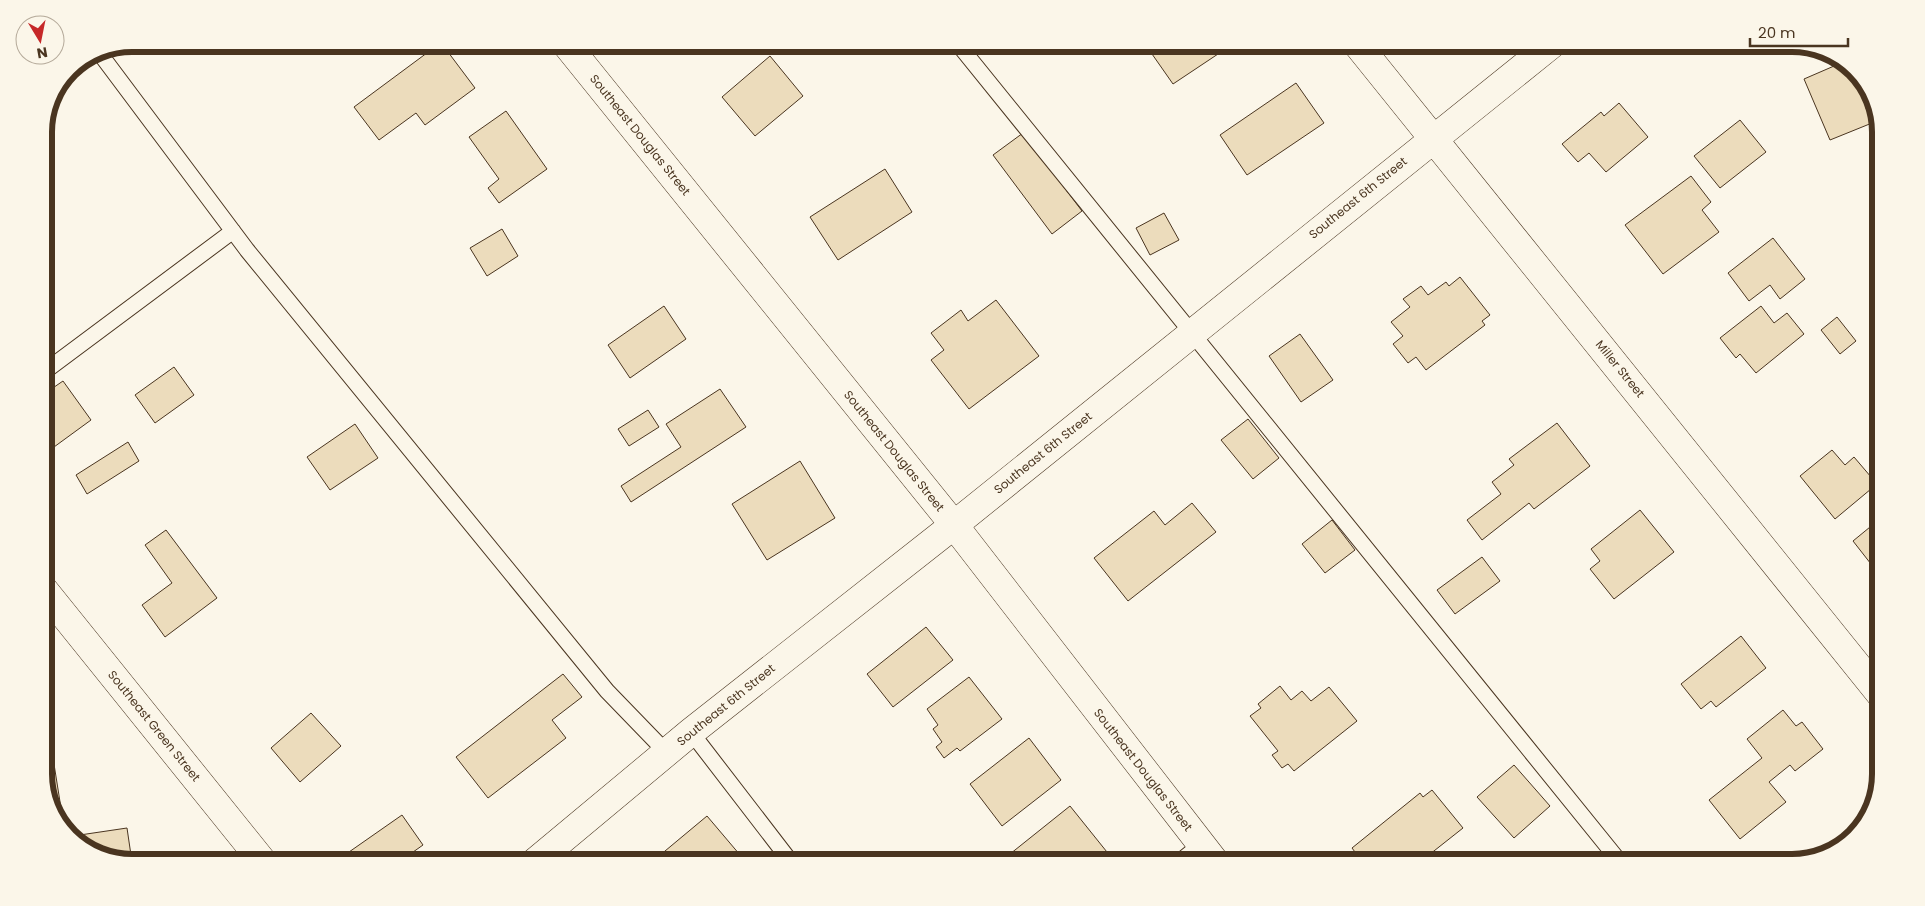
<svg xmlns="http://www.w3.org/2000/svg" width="1925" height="906" viewBox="0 0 1925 906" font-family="Poppins,sans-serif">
	<rect width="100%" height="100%" fill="#fbf6e9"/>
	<!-- building -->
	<path fill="#ecdcbc" stroke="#4a3520" d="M 439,44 L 442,44 L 475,88 L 425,125 L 416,113 L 379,140 L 354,107 Z
		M 1145,44 L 1233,44 L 1173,84 Z
		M 770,56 L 803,96 L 755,136 L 722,97 Z
		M 1841,63 L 1851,72 L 1866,83 L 1874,105 L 1866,108 L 1872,123 L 1830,140 L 1804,79 Z
		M 1296,83 L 1324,123 L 1247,175 L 1220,135 Z
		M 1619,103 L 1648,137 L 1606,172 L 1589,153 L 1578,162 L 1562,144 L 1601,112 L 1604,116 Z
		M 506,111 L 547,169 L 499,203 L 488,188 L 499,179 L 469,137 Z
		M 1740,120 L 1766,152 L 1720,188 L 1694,156 Z
		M 1023,133 L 1082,211 L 1052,234 L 993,155 Z
		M 885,169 L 912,212 L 838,260 L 810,217 Z
		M 1691,176 L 1711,202 L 1702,210 L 1719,232 L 1663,274 L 1625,225 Z
		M 1164,213 L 1179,240 L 1150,255 L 1136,228 Z
		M 502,229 L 518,256 L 487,276 L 470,248 Z
		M 1773,238 L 1805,279 L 1780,299 L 1770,285 L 1749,301 L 1728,273 Z
		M 1460,277 L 1490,315 L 1482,321 L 1485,325 L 1426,370 L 1416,357 L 1408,363 L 1393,344 L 1403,336 L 1391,322 L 1410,307 L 1403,299 L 1421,286 L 1428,295 L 1446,282 L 1449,286 Z
		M 996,300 L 1039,356 L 969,409 L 931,360 L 944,350 L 931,333 L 961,310 L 968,321 Z
		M 664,306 L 686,339 L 630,378 L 608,345 Z
		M 1761,306 L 1774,323 L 1787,313 L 1804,334 L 1756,373 L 1740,354 L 1736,358 L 1720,338 Z
		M 44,317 L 52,326 L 44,333 Z
		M 1837,317 L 1856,341 L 1840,354 L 1821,330 Z
		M 1300,334 L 1333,380 L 1301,402 L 1269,356 Z
		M 174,367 L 194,395 L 155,423 L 135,395 Z
		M 63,381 L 91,420 L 54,447 L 44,433 L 44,394 Z
		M 720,389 L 746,427 L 631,502 L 621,486 L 681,447 L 666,424 Z
		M 648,410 L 659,427 L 629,446 L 618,429 Z
		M 1248,419 L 1279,458 L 1253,479 L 1221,440 Z
		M 1557,423 L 1590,466 L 1534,509 L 1529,503 L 1482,540 L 1467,520 L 1501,494 L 1492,482 L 1514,465 L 1509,459 Z
		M 355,424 L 378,458 L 330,490 L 307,457 Z
		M 128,442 L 139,461 L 87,494 L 76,475 Z
		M 1832,450 L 1845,465 L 1854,457 L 1877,484 L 1835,519 L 1800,476 Z
		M 800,461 L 835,518 L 767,560 L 732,504 Z
		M 1192,503 L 1216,532 L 1128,601 L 1094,558 L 1154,511 L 1165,525 Z
		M 1640,510 L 1674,552 L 1614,599 L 1590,569 L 1600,561 L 1591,549 Z
		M 1881,518 L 1881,570 L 1878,573 L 1853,541 Z
		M 1332,520 L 1355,550 L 1325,573 L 1302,544 Z
		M 166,530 L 217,598 L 165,637 L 142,605 L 172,583 L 145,545 Z
		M 1482,557 L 1500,581 L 1455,614 L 1437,590 Z
		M 926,627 L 953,660 L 893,707 L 867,674 Z
		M 1741,636 L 1766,668 L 1716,707 L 1711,701 L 1701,709 L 1681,684 Z
		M 563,674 L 582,697 L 552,720 L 566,738 L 488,798 L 456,757 Z
		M 969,677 L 1002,719 L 960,751 L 957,748 L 944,758 L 936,747 L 942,742 L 933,729 L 938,725 L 927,709 Z
		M 1280,686 L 1291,700 L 1302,691 L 1311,701 L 1329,687 L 1357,721 L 1294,771 L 1288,764 L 1282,768 L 1272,755 L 1278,751 L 1250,716 L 1261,708 L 1258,704 Z
		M 1783,710 L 1796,726 L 1802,722 L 1823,749 L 1795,771 L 1790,765 L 1769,782 L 1786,802 L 1740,839 L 1709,800 L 1762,758 L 1747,739 Z
		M 311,713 L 341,746 L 300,782 L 271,748 Z
		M 1029,738 L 1061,780 L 1002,826 L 970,784 Z
		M 44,739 L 50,739 L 61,808 L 55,809 L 44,779 Z
		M 1514,765 L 1550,806 L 1514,838 L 1477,797 Z
		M 1432,790 L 1463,828 L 1420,862 L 1351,862 L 1358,856 L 1352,848 L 1420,793 L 1423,797 Z
		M 1070,806 L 1115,862 L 1000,862 Z
		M 402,815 L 423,845 L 406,857 L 410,862 L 356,862 L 349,852 Z
		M 707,816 L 746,862 L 664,862 L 659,856 Z
		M 127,828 L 132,862 L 98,855 L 73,836 Z"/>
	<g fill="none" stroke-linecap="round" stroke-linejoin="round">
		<!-- service casing -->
		<g stroke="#4a3520" stroke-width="17">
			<path id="service" d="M 958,44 L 1620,862
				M 98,51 L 247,250 L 607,691 L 667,753
				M 44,372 L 233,231
				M 691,732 L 791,862
				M 1179,862 L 1200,845"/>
		</g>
		<!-- minor casing -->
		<g stroke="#4a3520" stroke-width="29">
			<path id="minor" d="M 1357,44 L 1881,695
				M 44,590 L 263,862
				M 535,862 L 691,732 L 954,525 L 1552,44"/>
		</g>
		<!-- tertiary casing -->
		<g stroke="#4a3520" stroke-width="29">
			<path id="tertiary" d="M 566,44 L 954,525 L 1215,862"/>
		</g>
		<!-- service -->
		<use href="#service" stroke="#fbf6e9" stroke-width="15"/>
		<!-- minor -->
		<use href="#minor" stroke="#fbf6e9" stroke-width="28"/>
		<!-- tertiary -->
		<use href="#tertiary" stroke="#fbf6e9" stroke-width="28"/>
	</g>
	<g text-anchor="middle" stroke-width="4" stroke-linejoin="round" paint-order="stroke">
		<!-- street labels -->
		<g font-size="12" fill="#4a3520" stroke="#fbf6e9">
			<text transform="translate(640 135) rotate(51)" y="4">Southeast Douglas Street</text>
			<text transform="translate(1358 198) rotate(-39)" y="4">Southeast 6th Street</text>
			<text transform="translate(1620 369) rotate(51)" y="4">Miller Street</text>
			<text transform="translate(894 451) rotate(51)" y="4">Southeast Douglas Street</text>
			<text transform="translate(1043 453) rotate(-39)" y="4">Southeast 6th Street</text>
			<text transform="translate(726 705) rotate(-39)" y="4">Southeast 6th Street</text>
			<text transform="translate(154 726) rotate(51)" y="4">Southeast Green Street</text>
			<text transform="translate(1143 770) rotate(52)" y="4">Southeast Douglas Street</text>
		</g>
	</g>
	<!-- crop -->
	<path d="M0 0H1925V906H0ZM132 52H1792A80 80 0 0 1 1872 132V774A80 80 0 0 1 1792 854H132A80 80 0 0 1 52 774V132A80 80 0 0 1 132 52Z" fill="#fbf6e9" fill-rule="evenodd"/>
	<path fill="none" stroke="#4a3520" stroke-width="6" d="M132 52H1792A80 80 0 0 1 1872 132V774A80 80 0 0 1 1792 854H132A80 80 0 0 1 52 774V132A80 80 0 0 1 132 52Z"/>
	<!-- north arrow -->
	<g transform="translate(40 40) rotate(170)"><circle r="24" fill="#fbf6e9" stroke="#b4a999"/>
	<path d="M0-4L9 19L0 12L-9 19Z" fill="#c62828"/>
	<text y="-8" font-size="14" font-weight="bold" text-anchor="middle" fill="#4a3520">N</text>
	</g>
	<!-- scale -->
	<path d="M1750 38v8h98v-8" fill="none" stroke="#4a3520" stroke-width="2.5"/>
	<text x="1758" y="38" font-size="15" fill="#4a3520" stroke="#fbf6e9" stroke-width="4" paint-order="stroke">20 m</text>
</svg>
